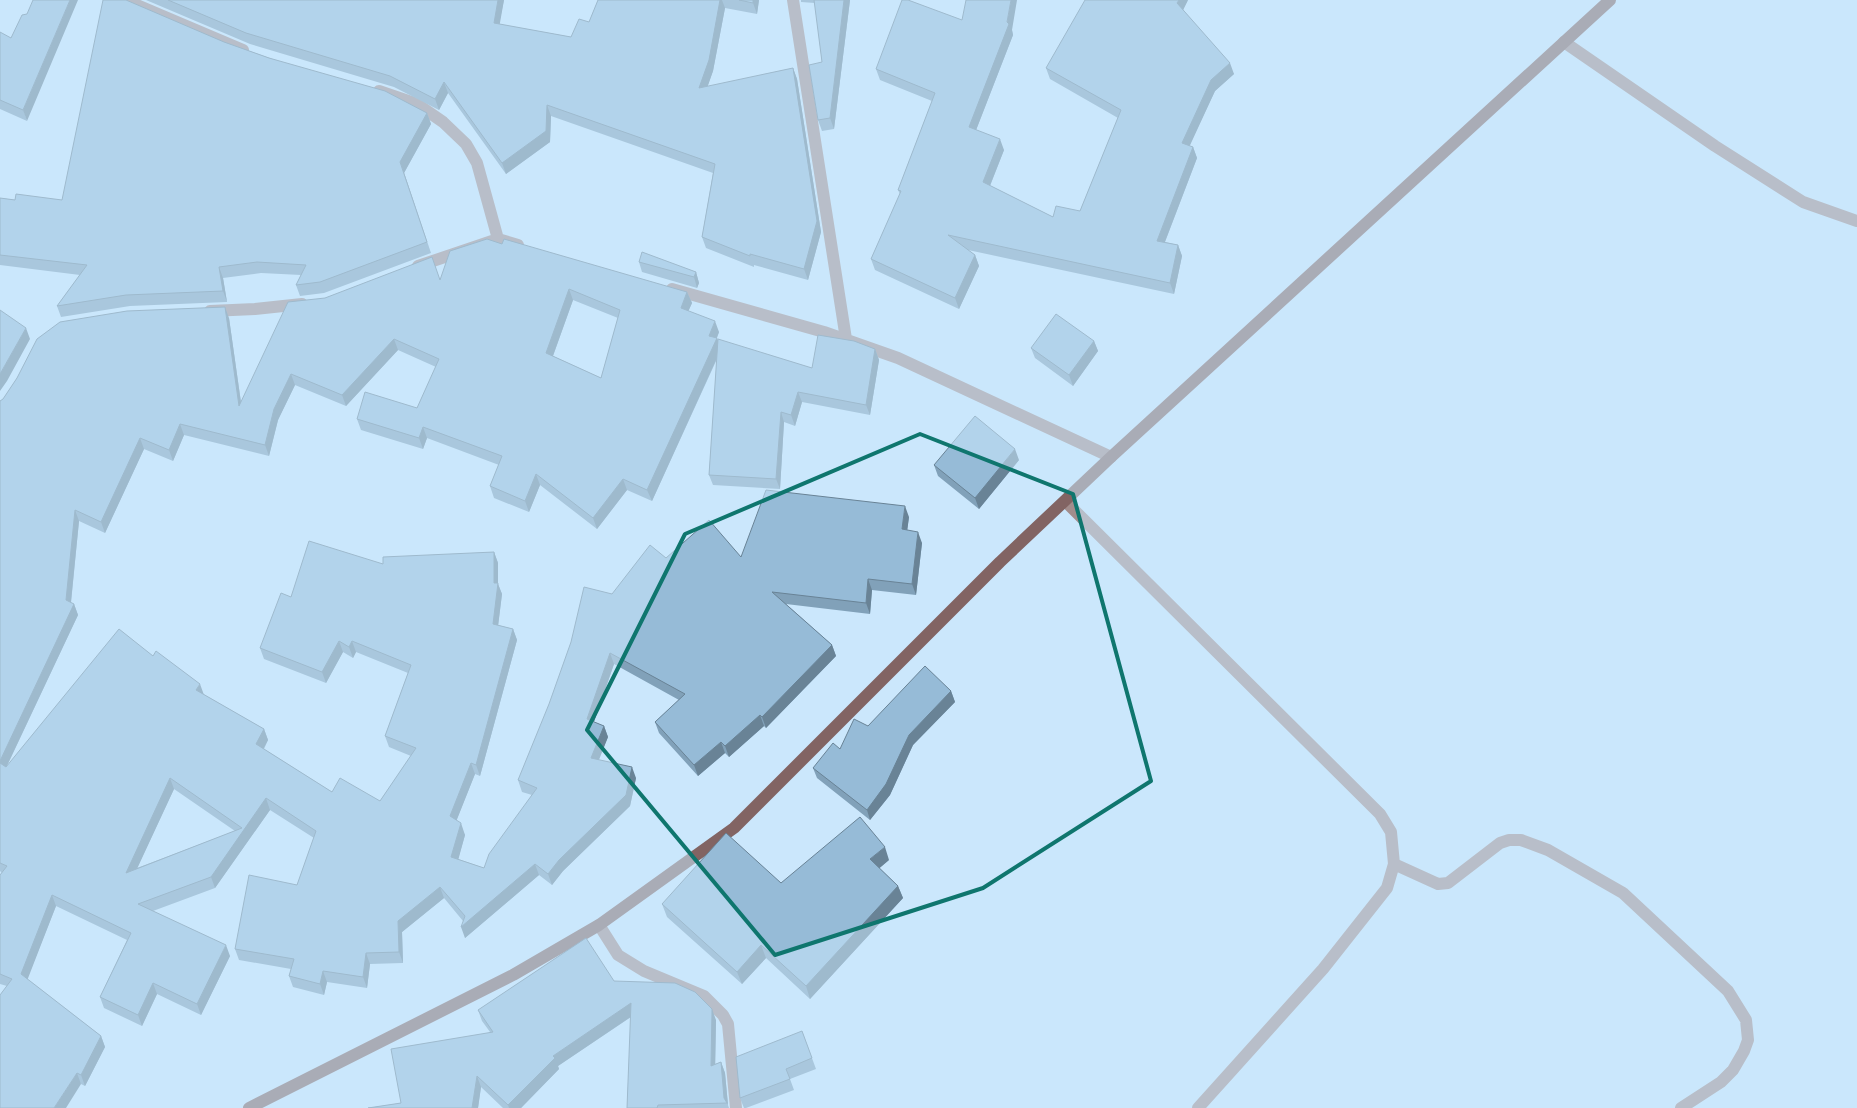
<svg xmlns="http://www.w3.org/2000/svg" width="1857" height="1108" viewBox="0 0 1857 1108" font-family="'Playfair Display',serif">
	<rect width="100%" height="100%" fill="#cbe7fc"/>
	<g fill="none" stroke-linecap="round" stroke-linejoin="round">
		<!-- street -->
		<path stroke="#a28d8c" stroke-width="12" d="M 125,0 L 243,50
			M 793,0 L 846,339
			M 1564,42 L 1715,146 L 1803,202 L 1857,221
			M 379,91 L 417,104 L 443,122 L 466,144 L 477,163 L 498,239
			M 418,266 L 498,239 L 518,245
			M 672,289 L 824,332 L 898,358 L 1111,457
			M 210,311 L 255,309 L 302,304
			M 1065,501 L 1380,814 L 1391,832 L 1394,864 L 1387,888 L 1323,969 L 1198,1108
			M 1394,864 L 1438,884 L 1448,883 L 1500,843 L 1509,840 L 1521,840 L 1548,850 L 1623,893 L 1728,991 L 1746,1020 L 1748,1040 L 1744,1051 L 1733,1070 L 1721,1082 L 1681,1108
			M 599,925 L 618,955 L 644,971 L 704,996 L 723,1015 L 728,1024 L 736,1108"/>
		<!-- secondary -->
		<path stroke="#826463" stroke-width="12" d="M 249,1108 L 513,975 L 599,925 L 734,828 L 1000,562 L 1111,457 L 1610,0"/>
	</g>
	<!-- wall -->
	<path fill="#81a1b9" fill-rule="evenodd" d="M 146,0 L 504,0 L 499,24 L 571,37 L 589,22 L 598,0 L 759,0 L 757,14 L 725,8 L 713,71 L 707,87 L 793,68 L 797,79 L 821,232 L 808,280 L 754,265 L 754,267 L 706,248 L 702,237 L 713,173 L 551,116 L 550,142 L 506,174 L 448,93 L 439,110 L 394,87 L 250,44 Z
		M 801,0 L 850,0 L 834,129 L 822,131 L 818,120 L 822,62 L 815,3 L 801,2 Z
		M 1188,0 L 1183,10 L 1234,74 L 1215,91 L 1189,146 L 1193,147 L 1197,158 L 1165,242 L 1178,245 L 1182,256 L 1174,294 L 968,250 L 975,255 L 979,266 L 959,309 L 875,270 L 871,259 L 900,194 L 898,190 L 932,101 L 880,80 L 876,69 L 962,20 L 1012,30 L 1013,35 L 976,130 L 1004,150 L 990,186 L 1053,217 L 1080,211 L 1118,118 L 1050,79 L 1046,68 Z
		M 0,32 L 27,121 L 0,109 Z
		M 224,42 L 427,113 L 431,124 L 404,173 L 431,253 L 324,293 L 300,296 L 296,285 L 301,275 L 261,273 L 223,278 L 227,302 L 130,306 L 61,317 L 57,306 L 80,275 L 0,265 L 0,198 L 15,200 L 62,200 Z
		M 502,244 L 687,292 L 692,303 L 688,311 L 719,332 L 717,338 L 718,341 L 812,368 L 875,349 L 879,360 L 870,415 L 802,402 L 795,426 L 784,422 L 780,489 L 713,485 L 709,475 L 717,359 L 652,501 L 627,490 L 597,529 L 540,485 L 529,512 L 494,498 L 490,486 L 499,465 L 427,438 L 423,449 L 361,430 L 357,419 L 417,408 L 436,367 L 398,350 L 346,406 L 295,385 L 278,420 L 269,456 L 184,435 L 173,461 L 144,449 L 105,533 L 79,521 L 71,603 L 74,604 L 78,615 L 7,766 L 153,656 L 203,694 L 264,729 L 268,740 L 264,749 L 332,792 L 380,801 L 411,756 L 389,747 L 385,736 L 408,673 L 356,652 L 353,658 L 343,652 L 326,683 L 264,659 L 260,648 L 291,597 L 383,564 L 494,552 L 498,563 L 498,584 L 502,594 L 498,625 L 513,629 L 517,640 L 480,776 L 475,774 L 456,821 L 465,835 L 458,859 L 484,868 L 532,795 L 522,792 L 518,780 L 612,594 L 666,558 L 741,557 L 909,517 L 907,530 L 922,543 L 916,595 L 872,590 L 870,614 L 786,604 L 832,645 L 836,656 L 766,728 L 764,726 L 729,757 L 725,753 L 698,776 L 659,733 L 655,722 L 679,700 L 614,664 L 594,722 L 604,726 L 608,737 L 598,760 L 636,778 L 630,806 L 563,871 L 552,885 L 539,875 L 465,938 L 463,921 L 444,898 L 402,932 L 403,963 L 370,964 L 367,988 L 327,982 L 324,995 L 293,987 L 289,976 L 291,969 L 239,960 L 235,949 L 297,885 L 314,838 L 270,810 L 215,888 L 153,911 L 230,956 L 201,1015 L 157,994 L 142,1026 L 104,1008 L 100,997 L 127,940 L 56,906 L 27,979 L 101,1036 L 105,1047 L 85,1086 L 81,1084 L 7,986 L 0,984 L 0,875 L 2,873 L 0,871 L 0,401 L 229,318 L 241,402 L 325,298 L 440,280 ZM 573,300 L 618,318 L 601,378 L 553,356 ZM 174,789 L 235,831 L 137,868 Z
		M 639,262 L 696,272 L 699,283 L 697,288 L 642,272 Z
		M 1094,341 L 1098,351 L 1073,386 L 1035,358 L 1031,348 Z
		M 1019,460 L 979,509 L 938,476 L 934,465 Z
		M 951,691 L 955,702 L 913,745 L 890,795 L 870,820 L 817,778 L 813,768 L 840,749 L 868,726 Z
		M 889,860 L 879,868 L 898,886 L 903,898 L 810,999 L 766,958 L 742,984 L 667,917 L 662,904 L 781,883 Z
		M 614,981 L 716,1020 L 715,1064 L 721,1062 L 725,1073 L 728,1105 L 729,1108 L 627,1108 L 631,1017 L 558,1066 L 559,1069 L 521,1108 L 503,1108 L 481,1087 L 478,1108 L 368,1108 L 401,1103 L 490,1032 L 482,1021 L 478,1010 Z
		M 802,1031 L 816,1069 L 790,1079 L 794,1090 L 746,1108 L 744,1108 L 740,1098 Z"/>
	<!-- shaded-wall -->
	<path fill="#698396" d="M 70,0 L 78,0 L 27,121 L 23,110 Z
		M 498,0 L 504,0 L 498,34 L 494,23 Z
		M 720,0 L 722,0 L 725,8 L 713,71 L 703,100 L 699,88 Z
		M 753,0 L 759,0 L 757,14 L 753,3 Z
		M 844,0 L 850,0 L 834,129 L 830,118 Z
		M 1011,0 L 1017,0 L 1012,30 L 1013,35 L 973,138 L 969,127 L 1007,22 Z
		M 1179,0 L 1188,0 L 1181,14 L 1177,3 Z
		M 1230,63 L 1234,74 L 1215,91 L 1186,154 L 1182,143 L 1211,80 Z
		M 793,68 L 797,79 L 821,232 L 808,280 L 804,269 Z
		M 444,82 L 448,93 L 439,110 L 435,99 Z
		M 547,105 L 551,116 L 550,142 L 506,174 L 502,163 Z
		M 427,113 L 431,124 L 404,173 L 431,253 L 400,162 Z
		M 1000,139 L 1004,150 L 987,193 L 983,182 Z
		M 1193,147 L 1197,158 L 1161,252 L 1157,241 Z
		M 1178,245 L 1182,256 L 1174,294 L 1170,283 Z
		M 975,255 L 979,266 L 959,309 L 955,298 Z
		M 219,267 L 223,278 L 227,302 L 223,291 Z
		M 696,272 L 699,283 L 697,288 L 694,277 Z
		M 569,289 L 573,300 L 550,364 L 546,353 Z
		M 687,292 L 692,303 L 685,319 L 681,308 Z
		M 225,307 L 229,318 L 243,417 L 239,406 Z
		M 715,321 L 719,332 L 713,347 L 709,336 Z
		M 26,328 L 30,339 L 7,381 L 0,391 L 0,374 Z
		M 717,338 L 721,349 L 652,501 L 647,490 Z
		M 394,339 L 398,350 L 346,406 L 342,395 Z
		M 1094,341 L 1098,351 L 1073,386 L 1069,375 Z
		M 875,349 L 879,360 L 870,415 L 866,405 Z
		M 291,374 L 295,385 L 278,420 L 269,456 L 265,445 L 274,409 Z
		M 798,392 L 802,402 L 795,426 L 791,415 Z
		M 781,412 L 784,422 L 780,489 L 776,479 Z
		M 180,424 L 184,435 L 173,461 L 169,450 Z
		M 423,427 L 427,438 L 423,449 L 419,438 Z
		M 140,438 L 144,449 L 105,533 L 101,522 Z
		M 1015,449 L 1019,460 L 979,509 L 975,498 Z
		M 536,474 L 540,485 L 529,512 L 525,501 Z
		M 623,479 L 627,490 L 597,529 L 593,518 Z
		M 905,506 L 909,517 L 906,540 L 902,529 Z
		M 75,510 L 79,521 L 70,611 L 66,600 Z
		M 918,532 L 922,543 L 916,595 L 912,584 Z
		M 494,552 L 498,563 L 498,584 L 502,594 L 497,635 L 493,624 L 494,583 Z
		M 868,579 L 872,590 L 870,614 L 866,603 Z
		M 74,604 L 78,615 L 3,774 L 0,765 L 0,761 Z
		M 513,629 L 517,640 L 480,776 L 476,765 Z
		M 339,641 L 343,652 L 326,683 L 322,672 Z
		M 352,641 L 356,652 L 353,658 L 349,647 Z
		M 832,645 L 836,656 L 766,728 L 762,717 Z
		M 610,653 L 614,664 L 591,730 L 587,719 Z
		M 200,684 L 204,695 L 196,690 Z
		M 951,691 L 955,702 L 913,745 L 890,795 L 870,820 L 867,810 L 909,735 Z
		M 760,715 L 764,726 L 729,757 L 725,746 Z
		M 604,726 L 608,737 L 595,770 L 591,758 Z
		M 264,729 L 268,740 L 260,755 L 256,744 Z
		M 721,742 L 725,753 L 698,776 L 694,765 Z
		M 471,763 L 475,774 L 454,827 L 450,816 Z
		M 632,767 L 636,778 L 630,806 L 563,871 L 552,885 L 548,874 Z
		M 170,778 L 174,789 L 130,884 L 126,873 Z
		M 266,798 L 270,810 L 215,888 L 211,877 Z
		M 461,823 L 465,835 L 456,868 L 451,857 Z
		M 885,847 L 889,860 L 875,872 L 870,859 Z
		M 535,864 L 539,875 L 465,938 L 461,927 Z
		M 898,886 L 903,898 L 810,999 L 806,986 Z
		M 440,887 L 444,898 L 402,932 L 403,963 L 399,952 L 398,921 Z
		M 52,895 L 56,906 L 25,986 L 21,974 Z
		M 226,945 L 230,956 L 201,1015 L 197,1004 Z
		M 761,945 L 766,958 L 742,984 L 737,972 Z
		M 366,953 L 370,964 L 367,988 L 363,977 Z
		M 323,971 L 327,982 L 324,995 L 320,984 Z
		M 153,983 L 157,994 L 142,1026 L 138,1015 Z
		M 631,1003 L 635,1014 L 558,1066 L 559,1069 L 521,1108 L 509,1108 L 508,1105 L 553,1056 Z
		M 712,1009 L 716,1020 L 715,1077 L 711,1066 Z
		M 101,1036 L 105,1047 L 85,1086 L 81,1075 Z
		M 721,1062 L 725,1073 L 728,1105 L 724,1098 Z
		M 77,1073 L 81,1084 L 66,1108 L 54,1108 Z
		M 477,1076 L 481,1087 L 478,1108 L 472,1108 Z"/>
	<!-- building -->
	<path fill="#96bbd7" stroke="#698396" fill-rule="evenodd" d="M 33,0 L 70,0 L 23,110 L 0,100 L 0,32 L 11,38 L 22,15 L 27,14 Z
		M 103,0 L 126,0 L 224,42 L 269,58 L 385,91 L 427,113 L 400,162 L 427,242 L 320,282 L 296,285 L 306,265 L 257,262 L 219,267 L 223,291 L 126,295 L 57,306 L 87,265 L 0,255 L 0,198 L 15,200 L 16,194 L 62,200 Z
		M 168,0 L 498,0 L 494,23 L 571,37 L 579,19 L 589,22 L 598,0 L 720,0 L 709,60 L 699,88 L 793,68 L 817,221 L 804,269 L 750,254 L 750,256 L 702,237 L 715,164 L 547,105 L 546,131 L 502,163 L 444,82 L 435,99 L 390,76 L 246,33 Z
		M 739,0 L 753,0 L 753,3 Z
		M 814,0 L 844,0 L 830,118 L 818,120 L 809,65 L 822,62 Z
		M 902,0 L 908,0 L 962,20 L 966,0 L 1011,0 L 1007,22 L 1009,24 L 969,127 L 1000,139 L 983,182 L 1053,217 L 1056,206 L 1080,211 L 1121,110 L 1046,68 L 1085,0 L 1179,0 L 1177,3 L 1230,63 L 1211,80 L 1182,143 L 1193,147 L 1157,241 L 1178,245 L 1170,283 L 948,235 L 975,255 L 955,298 L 871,259 L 901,191 L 898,190 L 935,93 L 876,69 Z
		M 487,239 L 502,244 L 504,239 L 687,292 L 681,308 L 715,321 L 709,336 L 717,338 L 647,490 L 623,479 L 593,518 L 536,474 L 525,501 L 490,486 L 502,456 L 423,427 L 419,438 L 357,419 L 365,392 L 417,408 L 439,359 L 394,339 L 342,395 L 291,374 L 274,409 L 265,445 L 180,424 L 169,450 L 140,438 L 101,522 L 75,510 L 66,600 L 74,604 L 0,761 L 0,401 L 3,399 L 17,378 L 37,339 L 60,322 L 127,311 L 225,307 L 239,406 L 288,302 L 325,298 L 432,257 L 440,280 L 450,251 ZM 569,289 L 620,310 L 601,378 L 546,353 Z
		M 642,252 L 696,272 L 694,277 L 639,262 Z
		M 0,310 L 26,328 L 0,374 Z
		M 1056,314 L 1094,341 L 1069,375 L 1031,348 Z
		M 818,335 L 854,341 L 875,349 L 866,405 L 798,392 L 791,415 L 781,412 L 776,479 L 709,475 L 718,339 L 812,368 Z
		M 975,416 L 1015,449 L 975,498 L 934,465 Z
		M 766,490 L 905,506 L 902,529 L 918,532 L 912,584 L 868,579 L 866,603 L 772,592 L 832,645 L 762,717 L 760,715 L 725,746 L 721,742 L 694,765 L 655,722 L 685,694 L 610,653 L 587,719 L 604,726 L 591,758 L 632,767 L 626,795 L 559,860 L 548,874 L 535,864 L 461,927 L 465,916 L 440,887 L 398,921 L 399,952 L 366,953 L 363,977 L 323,971 L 320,984 L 289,976 L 294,959 L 235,949 L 249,875 L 297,885 L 316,831 L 266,798 L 211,877 L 138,904 L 226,945 L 197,1004 L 153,983 L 138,1015 L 100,997 L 131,933 L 52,895 L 21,974 L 101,1036 L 81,1075 L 77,1073 L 54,1108 L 0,1108 L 0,995 L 12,979 L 0,974 L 0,875 L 7,866 L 0,863 L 0,763 L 6,767 L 119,629 L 153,656 L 156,651 L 200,684 L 196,690 L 264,729 L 256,744 L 332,792 L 340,778 L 380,801 L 416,748 L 385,736 L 411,665 L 352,641 L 349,647 L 339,641 L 322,672 L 260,648 L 281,593 L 291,597 L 309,541 L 383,564 L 383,557 L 494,552 L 494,583 L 498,583 L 493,624 L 513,629 L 476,765 L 471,763 L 450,816 L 461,823 L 451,857 L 484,868 L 489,854 L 537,788 L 518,780 L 549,704 L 571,642 L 584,587 L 612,594 L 650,545 L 666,558 L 709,520 L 741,557 ZM 170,778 L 242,828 L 126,873 Z
		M 925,666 L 951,691 L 909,735 L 886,784 L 867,810 L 813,768 L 833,743 L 840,749 L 854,719 L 868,726 Z
		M 860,817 L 885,847 L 870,859 L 898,886 L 806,986 L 761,945 L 737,972 L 662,904 L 726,833 L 781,883 Z
		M 586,938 L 614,981 L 675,983 L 695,992 L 712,1009 L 711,1066 L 721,1062 L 724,1098 L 727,1103 L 658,1105 L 657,1108 L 627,1108 L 631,1003 L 553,1056 L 555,1058 L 508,1105 L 477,1076 L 472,1108 L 368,1108 L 401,1103 L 391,1049 L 493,1032 L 478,1010 Z
		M 802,1031 L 812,1058 L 786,1069 L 790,1079 L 740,1098 L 736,1057 Z"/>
	<!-- marked area -->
	<path d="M0 0H1857V1108H0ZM 920,434 L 1073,494 L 1151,781 L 983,888 L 775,955 L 587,730 L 685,534 Z" fill="#cbe7fc" fill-opacity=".55" fill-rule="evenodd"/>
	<path fill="none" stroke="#0f766e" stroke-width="4" stroke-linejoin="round" d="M 920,434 L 1073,494 L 1151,781 L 983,888 L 775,955 L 587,730 L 685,534 Z"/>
</svg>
